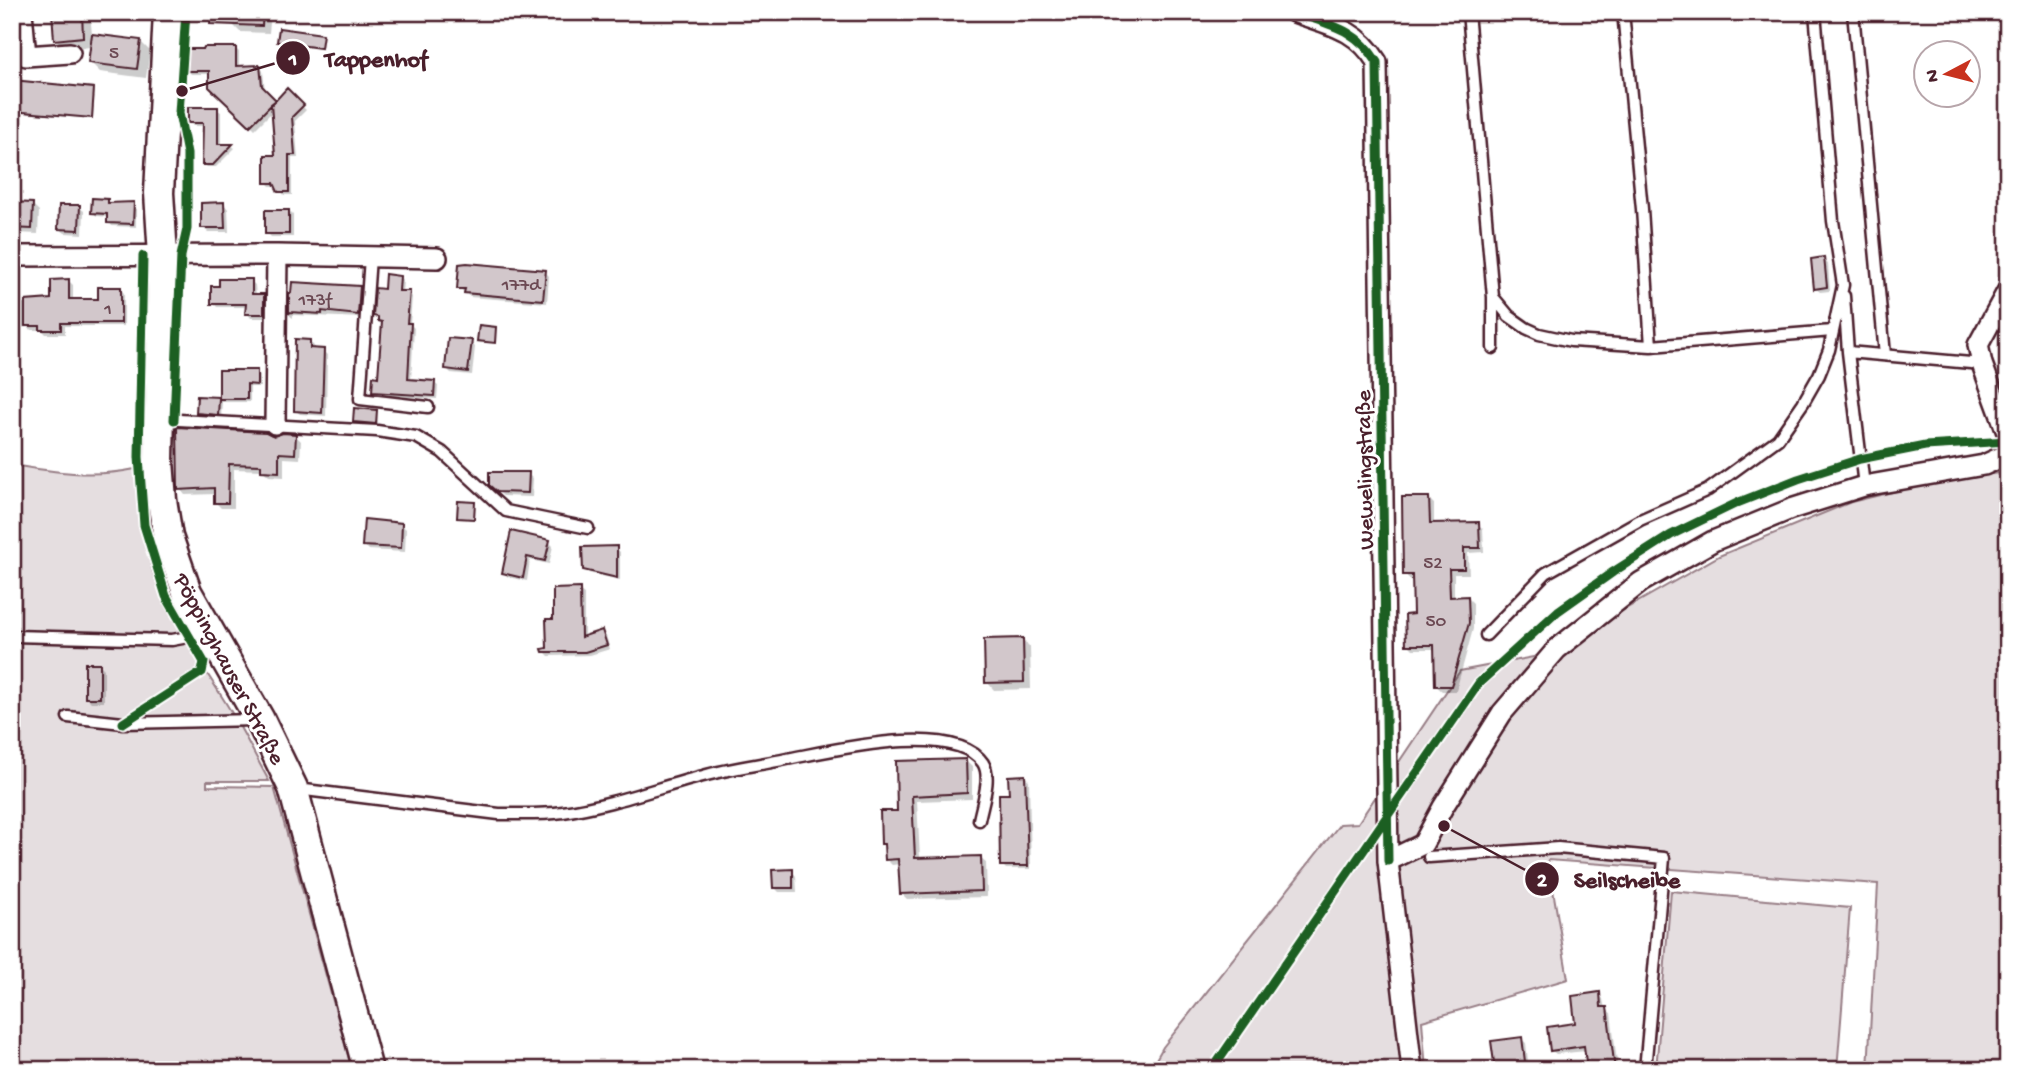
<svg xmlns="http://www.w3.org/2000/svg" width="2020" height="1082" viewBox="0 0 2020 1082" font-family="'Gochi Hand',sans-serif">
	<rect width="100%" height="100%" fill="#fff"/>
	<filter id="ink" filterUnits="userSpaceOnUse"><feTurbulence type="fractalNoise" baseFrequency=".0143" numOctaves="2"/><feDisplacementMap in="SourceGraphic" scale="14" xChannelSelector="R" yChannelSelector="G"/><feConvolveMatrix kernelMatrix="1 2 1 2 8 2 1 2 1" color-interpolation-filters="sRGB"/></filter>
	<g filter="url(#ink)">
		<!-- green -->
		<path fill="#e5dee0" stroke="#987e86" stroke-width="2" d="M 12,465 C 54,472 92,478 135,469 C 139,508 143,547 157,585 C 176,632 208,672 233,715 C 246,737 257,759 269,781 L 207,781 L 207,786 L 274,787 L 352,1070 L 12,1070 Z
			M 2008,472 L 2008,1070 L 1868,1070 L 1878,884 L 1548,860 L 1568,979 L 1422,1021 L 1426,1070 L 1150,1070 L 1163,1047 L 1340,824 L 1358,823 L 1460,671 L 1565,651 L 1622,611 L 1719,556 L 1851,502 L 1942,480 Z
			M 1671,891 L 1850,908 L 1837,1070 L 1656,1070 Z"/>
		<!-- shadow -->
		<path fill="#0003" d="M 53,12 L 90,12 L 92,35 L 140,41 L 150,51 L 146,78 L 100,72 L 90,62 L 92,47 L 65,49 L 56,39 Z
			M 232,12 L 271,12 L 269,33 L 240,32 L 232,24 Z
			M 12,28 L 17,33 L 19,60 L 12,59 Z
			M 322,35 L 322,49 L 279,42 Z
			M 235,48 L 239,52 L 239,67 L 260,67 L 263,71 L 265,92 L 276,102 L 287,91 L 306,110 L 295,121 L 298,158 L 292,158 L 292,195 L 284,195 L 278,186 L 270,186 L 266,182 L 277,157 L 274,110 L 255,129 L 211,86 L 211,74 L 191,74 L 187,70 Z
			M 12,83 L 94,90 L 95,92 L 93,119 L 12,112 Z
			M 217,109 L 221,112 L 221,146 L 232,146 L 235,148 L 216,167 L 207,167 L 204,164 L 204,126 L 193,126 L 190,123 Z
			M 107,200 L 111,204 L 133,204 L 136,208 L 136,227 L 112,226 L 109,222 L 109,217 L 97,216 L 93,213 Z
			M 12,201 L 33,205 L 39,211 L 38,234 L 17,233 L 12,228 Z
			M 224,204 L 228,209 L 229,232 L 208,232 L 203,228 Z
			M 79,207 L 84,211 L 83,234 L 65,233 L 60,229 Z
			M 289,211 L 293,215 L 293,237 L 271,237 L 267,233 Z
			M 1823,259 L 1828,264 L 1830,291 L 1820,292 L 1815,288 Z
			M 545,272 L 549,276 L 547,303 L 470,297 L 459,288 Z
			M 400,277 L 403,281 L 402,293 L 409,293 L 412,297 L 410,324 L 414,328 L 411,381 L 434,383 L 438,386 L 437,399 L 377,395 L 374,391 L 379,379 L 383,324 L 375,316 L 386,291 Z
			M 69,281 L 73,285 L 73,301 L 99,301 L 120,289 L 124,293 L 124,326 L 65,326 L 65,334 L 46,334 L 42,330 L 31,330 L 29,327 L 12,328 L 12,303 L 48,303 L 53,301 Z
			M 251,281 L 255,285 L 256,296 L 264,296 L 268,300 L 268,318 L 251,318 L 247,313 L 247,307 L 217,307 L 213,303 Z
			M 360,288 L 364,292 L 362,318 L 293,315 L 293,318 L 290,316 L 291,295 Z
			M 310,342 L 314,346 L 314,350 L 323,351 L 327,355 L 326,416 L 300,414 L 295,410 Z
			M 471,342 L 475,347 L 472,375 L 451,373 L 446,368 Z
			M 221,371 L 256,372 L 260,376 L 260,387 L 250,387 L 250,402 L 222,402 L 221,418 L 201,416 L 198,413 L 199,398 L 220,399 Z
			M 377,411 L 378,424 L 355,422 Z
			M 296,436 L 301,441 L 300,459 L 284,458 L 284,477 L 269,476 L 262,470 L 234,469 L 234,508 L 221,508 L 215,502 L 215,494 L 185,495 L 180,489 L 274,438 Z
			M 528,474 L 533,479 L 532,497 L 503,496 L 490,484 Z
			M 1428,498 L 1434,504 L 1434,525 L 1478,524 L 1483,529 L 1484,552 L 1468,553 L 1469,574 L 1454,574 L 1454,598 L 1468,598 L 1473,603 L 1473,629 L 1456,691 L 1442,691 L 1436,686 L 1436,649 L 1413,649 L 1408,644 L 1415,616 L 1414,580 L 1410,580 L 1405,574 Z
			M 474,504 L 475,520 L 459,518 Z
			M 401,524 L 406,529 L 405,552 L 369,550 L 364,545 Z
			M 512,533 L 549,542 L 553,546 L 549,564 L 530,560 L 527,581 L 508,577 L 504,573 Z
			M 616,548 L 620,552 L 620,580 L 589,573 L 585,569 Z
			M 579,590 L 584,594 L 584,637 L 601,632 L 606,636 L 610,649 L 590,655 L 549,656 L 545,652 L 548,649 L 555,621 Z
			M 1023,640 L 1030,647 L 1031,689 L 994,690 L 987,682 Z
			M 100,665 L 104,669 L 104,702 L 91,702 L 86,697 Z
			M 966,761 L 972,767 L 972,799 L 917,801 L 920,859 L 980,858 L 986,863 L 987,897 L 907,899 L 901,893 L 900,864 L 892,865 L 886,859 L 886,848 L 882,844 L 899,812 L 898,763 Z
			M 1025,777 L 1029,780 L 1031,869 L 1006,869 L 1002,865 Z
			M 792,871 L 796,876 L 797,892 L 779,892 L 774,887 Z
			M 1599,994 L 1603,999 L 1605,1009 L 1611,1013 L 1618,1070 L 1588,1070 L 1586,1051 L 1556,1054 L 1551,1050 L 1577,1025 Z
			M 1521,1039 L 1526,1043 L 1529,1070 L 1497,1070 Z"/>
		<!-- building -->
		<path fill="#d2c7cb" stroke="#4a1f2b" stroke-width="2" d="M 52,12 L 82,12 L 83,37 L 54,40 Z
			M 210,12 L 263,12 L 262,26 L 210,24 Z
			M 279,28 L 323,34 L 321,48 L 277,42 Z
			M 92,34 L 141,40 L 137,69 L 88,63 Z
			M 204,47 L 236,47 L 236,66 L 260,65 L 262,86 L 276,100 L 287,88 L 304,105 L 292,117 L 295,155 L 289,155 L 289,192 L 278,192 L 274,183 L 265,183 L 265,155 L 275,155 L 271,104 L 276,100 L 250,126 L 209,87 L 209,71 L 186,71 L 186,49 L 203,49 Z
			M 12,80 L 94,88 L 92,118 L 12,111 Z
			M 188,107 L 218,107 L 218,144 L 233,144 L 213,165 L 202,165 L 203,123 L 188,123 Z
			M 92,198 L 108,199 L 108,203 L 134,202 L 133,224 L 107,223 L 107,214 L 91,213 Z
			M 12,202 L 33,203 L 32,229 L 12,228 Z
			M 224,202 L 225,228 L 201,228 L 201,203 Z
			M 59,205 L 80,205 L 79,230 L 58,229 Z
			M 265,210 L 289,210 L 289,234 L 265,234 Z
			M 1824,257 L 1827,287 L 1814,289 L 1811,259 Z
			M 467,263 L 546,270 L 543,300 L 464,293 L 465,289 L 457,289 L 459,264 Z
			M 385,274 L 400,276 L 399,291 L 410,291 L 407,323 L 411,323 L 408,379 L 435,381 L 434,396 L 372,392 L 373,376 L 378,377 L 382,322 L 378,321 L 378,317 L 373,316 L 375,288 L 384,289 Z
			M 69,279 L 69,299 L 98,299 L 98,287 L 121,287 L 121,323 L 61,323 L 61,330 L 40,330 L 40,326 L 25,326 L 25,301 L 51,299 L 51,280 Z
			M 219,279 L 252,279 L 252,294 L 264,294 L 264,314 L 245,314 L 246,304 L 211,304 L 211,286 L 219,286 Z
			M 292,282 L 360,286 L 358,315 L 322,311 L 322,314 L 290,312 L 289,314 L 289,293 L 291,293 Z
			M 479,325 L 496,327 L 495,343 L 477,341 Z
			M 448,338 L 472,340 L 468,372 L 445,369 Z
			M 295,339 L 310,340 L 310,348 L 324,349 L 322,413 L 294,411 Z
			M 219,370 L 257,370 L 257,385 L 247,384 L 247,399 L 219,399 L 218,415 L 196,413 L 197,396 L 219,397 Z
			M 354,408 L 377,410 L 376,424 L 353,422 Z
			M 177,427 L 266,432 L 274,436 L 283,433 L 296,434 L 295,454 L 279,453 L 279,472 L 261,471 L 261,465 L 229,464 L 228,503 L 214,503 L 214,488 L 178,490 Z
			M 489,472 L 529,472 L 528,493 L 497,492 L 489,485 Z
			M 1402,497 L 1429,497 L 1430,523 L 1479,522 L 1480,548 L 1464,548 L 1464,569 L 1449,569 L 1450,597 L 1468,596 L 1469,623 L 1451,686 L 1435,686 L 1434,645 L 1406,645 L 1405,615 L 1413,614 L 1412,575 L 1403,575 Z
			M 458,501 L 475,502 L 474,519 L 457,518 Z
			M 364,519 L 402,523 L 401,548 L 362,546 Z
			M 511,531 L 550,540 L 545,561 L 527,557 L 523,578 L 502,573 Z
			M 617,546 L 617,578 L 583,570 L 582,547 Z
			M 580,588 L 581,637 L 602,630 L 607,645 L 585,652 L 543,652 L 542,649 L 547,648 L 546,619 L 553,619 L 553,589 Z
			M 1023,638 L 1024,682 L 985,683 L 984,639 Z
			M 85,663 L 100,663 L 100,698 L 85,698 Z
			M 966,759 L 967,793 L 912,796 L 915,858 L 981,856 L 982,891 L 900,894 L 898,859 L 885,860 L 884,844 L 881,844 L 880,811 L 897,811 L 896,761 Z
			M 1025,775 L 1028,866 L 1000,866 L 999,794 L 1009,794 L 1008,776 Z
			M 793,869 L 793,888 L 773,888 L 772,870 Z
			M 1600,992 L 1601,1007 L 1607,1007 L 1615,1070 L 1587,1070 L 1584,1046 L 1550,1051 L 1547,1027 L 1575,1023 L 1572,996 Z
			M 1522,1037 L 1526,1070 L 1495,1070 L 1491,1041 Z"/>
		<g fill="none" stroke-linecap="round" stroke-linejoin="round">
			<!-- service casing -->
			<g stroke="#4a1f2b" stroke-width="15">
				<path id="service" d="M 1468,12 L 1493,297 L 1493,348
					M 1623,12 L 1642,209 L 1651,346
					M 1853,12 L 1885,355
					M 370,257 L 360,399 L 428,407
					M 1844,296 L 1848,352 L 1864,486
					M 1493,297 L 1509,316 L 1526,328 L 1539,334 L 1571,341 L 1651,346 L 1832,331
					M 1848,352 L 1982,364
					M 161,419 L 377,431 L 416,437 L 442,452 L 506,511 L 588,528
					M 1486,635 L 1546,573 L 1640,520 L 1708,490 L 1778,439 L 1803,403 L 1819,375 L 1829,350 L 1843,285 L 1833,221 L 1815,12
					M 12,636 L 172,640 L 188,637 L 205,628
					M 68,717 L 123,723 L 256,720
					M 297,789 L 499,814 C 521,814 542,815 563,812 C 611,805 657,788 703,776 C 731,768 759,765 787,759 C 830,751 954,720 983,763 C 992,777 982,804 979,820
					M 1429,857 L 1558,848 L 1664,858 L 1645,1070"/>
			</g>
			<!-- minor casing -->
			<g stroke="#4a1f2b" stroke-width="24">
				<path id="minor" d="M 22,12 L 26,56 L 70,53
					M 1294,12 C 1330,25 1356,28 1377,62 L 1388,861 L 1412,1070
					M 12,256 L 277,255 L 437,258
					M 2008,290 L 1978,345 L 1982,364 L 2008,435
					M 275,424 L 277,255
					M 1388,861 L 1423,844 L 1443,807 L 1502,713 L 1557,649 L 1641,582 L 1713,541 L 1791,509 L 1864,486 L 1984,465 L 2008,454"/>
			</g>
			<!-- secondary casing -->
			<g stroke="#4a1f2b" stroke-width="33">
				<path id="secondary" d="M 168,12 L 159,193 L 163,256 L 159,461 L 162,500 L 168,537 L 187,592 L 260,720 L 293,788 L 368,1070"/>
			</g>
			<!-- service -->
			<use href="#service" stroke="#fff" stroke-width="10"/>
			<!-- minor -->
			<use href="#minor" stroke="#fff" stroke-width="19"/>
			<!-- secondary -->
			<use href="#secondary" stroke="#fff" stroke-width="28"/>
			<!-- cycleway casing -->
			<g stroke="#fff" stroke-width="13">
				<path id="cycleway" d="M 1294,12 C 1330,25 1356,28 1377,62 L 1388,861
					M 174,420 L 181,256 L 187,229 L 187,154 L 179,113 L 186,12
					M 123,723 L 202,672 L 204,662 L 166,596 L 144,525 L 139,457 L 143,256
					M 1212,1070 L 1479,683 L 1558,611 L 1613,572 L 1671,535 L 1737,503 L 1798,479 L 1860,459 L 1925,446 L 2008,441"/>
			</g>
			<!-- cycleway -->
			<use href="#cycleway" stroke="#1b5e20" stroke-width="9"/>
		</g>
	</g>
	<g text-anchor="middle" stroke-width="6" stroke-linejoin="round" paint-order="stroke">
		<!-- number labels -->
		<g font-size="19" fill="#6c4953">
			<text x="114" y="58">5</text>
			<text x="521" y="290">177d</text>
			<text x="315" y="305">173f</text>
			<text x="108" y="314">1</text>
			<text x="1433" y="568">52</text>
			<text x="1436" y="626">50</text>
		</g>
		<!-- street labels -->
		<g font-size="23" fill="#4a1f2b" stroke="#fff">
			<text transform="translate(1363 470) rotate(-91)" y="8">Wewelingstraße</text>
			<text transform="translate(231 668) rotate(62)" y="8">Pöppinghauser Straße</text>
		</g>
	</g>
	<!-- callouts -->
	<path fill="none" stroke="#4a1f2b" stroke-width="2.5" d="M182 91L293 58M1444 826L1542 879"/>
	<g fill="#4a1f2b" stroke="#fff" stroke-width="2.5">
		<circle cx="182" cy="91" r="7"/>
		<circle cx="1444" cy="826" r="7"/>
		<circle cx="293" cy="58" r="18"/>
		<circle cx="1542" cy="879" r="18"/>
	</g>
	<g font-size="21" text-anchor="middle" font-weight="bold" fill="#fff">
		<text x="293" y="65">1</text>
		<text x="1542" y="886">2</text>
	</g>
	<g font-size="24" text-anchor="middle" font-weight="bold" fill="#4a1f2b" stroke="#fff" stroke-width="6" stroke-linejoin="round" paint-order="stroke">
		<text x="376" y="66">Tappenhof</text>
		<text x="1627" y="887">Seilscheibe</text>
	</g>
	<!-- margin -->
	<rect width="2020" height="1082" fill="none" stroke="#fff" stroke-width="42"/>
	<rect x="21" y="21" width="1978" height="1040" fill="none" stroke="#4a1f2b" stroke-width="2.5" filter="url(#ink)"/>
	<!-- north arrow -->
	<g transform="translate(1947 74) rotate(263)"><circle r="33" fill="#ffffff" stroke="#b7a5aa" stroke-width="2"/>
	<path d="M0-5L12 26L0 18L-12 26Z" fill="#c8321e"/>
	<text y="-10" font-size="19" font-weight="bold" text-anchor="middle" fill="#4a1f2b">N</text>
	</g>
</svg>
